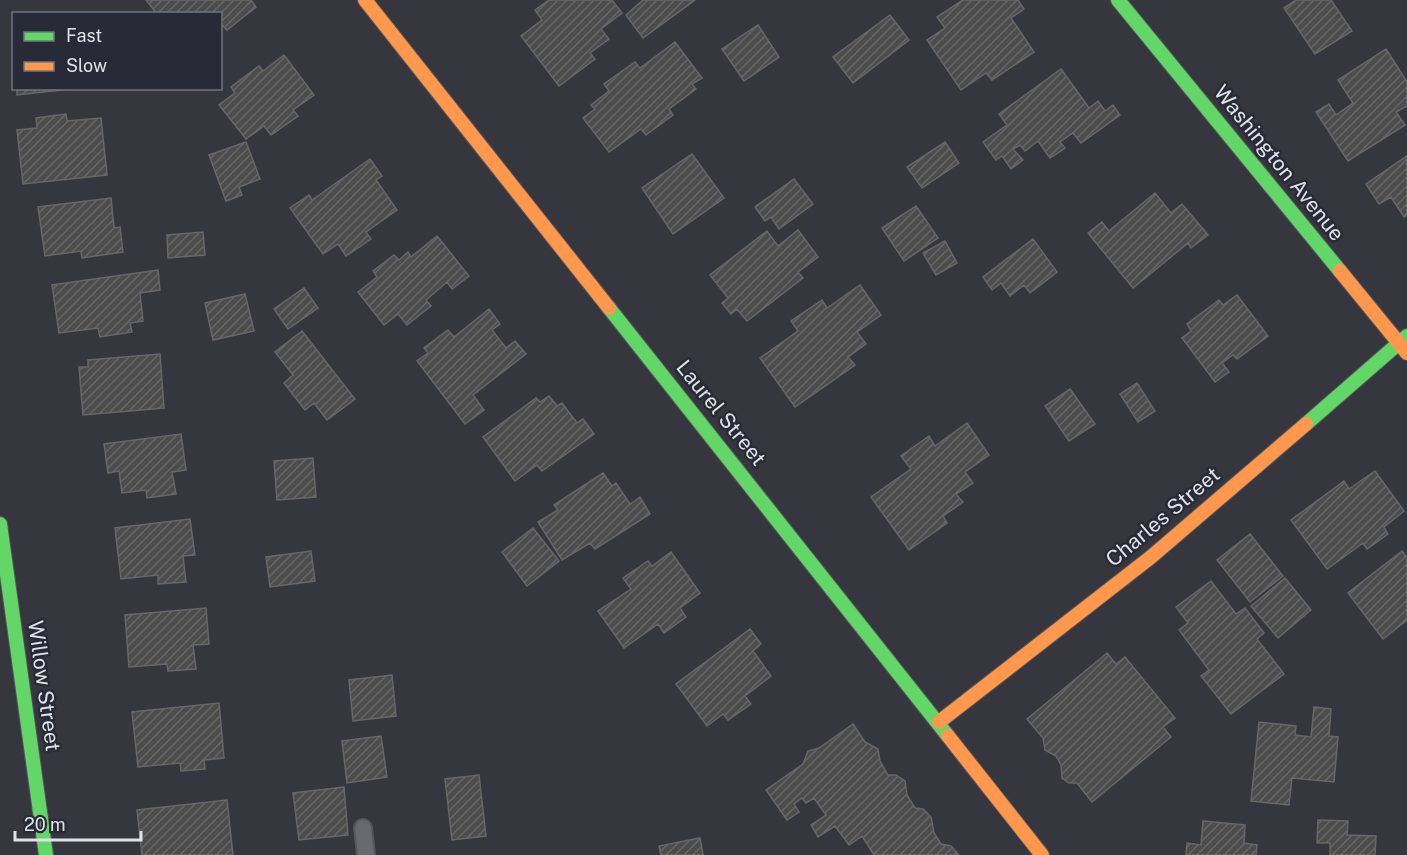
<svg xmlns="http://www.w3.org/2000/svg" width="1407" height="855" viewBox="0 0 1407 855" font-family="'Public Sans',sans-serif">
	<defs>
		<pattern id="building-hatch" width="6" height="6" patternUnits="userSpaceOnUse" patternTransform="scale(1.5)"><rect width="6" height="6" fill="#4d4c4c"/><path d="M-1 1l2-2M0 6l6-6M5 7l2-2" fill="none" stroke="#666"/></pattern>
	</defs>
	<rect width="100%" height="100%" fill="#36373e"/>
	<!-- building -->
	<path fill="url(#building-hatch)" stroke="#686666" stroke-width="1.5" d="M 146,0 L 251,0 L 256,7 L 227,30 L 220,23 L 220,14 L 157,14 Z
		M 549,0 L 612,0 L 622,13 L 601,29 L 609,39 L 590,53 L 595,59 L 559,86 L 521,36 L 542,20 L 535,10 Z
		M 643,0 L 695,0 L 643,38 L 626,15 Z
		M 963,0 L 1018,0 L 1024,9 L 1011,18 L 1034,52 L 992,80 L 986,73 L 961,90 L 927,40 L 945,28 L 937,17 Z
		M 1296,0 L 1331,0 L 1352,31 L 1315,54 L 1284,8 Z
		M 890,15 L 909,40 L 853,83 L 833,57 Z
		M 758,25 L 779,57 L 744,81 L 722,49 Z
		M 675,42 L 702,78 L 692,84 L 696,89 L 669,109 L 673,115 L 646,135 L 641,129 L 609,152 L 583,118 L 595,109 L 591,105 L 609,91 L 604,84 L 635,62 L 640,68 Z
		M 1386,49 L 1407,82 L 1407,106 L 1396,112 L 1405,125 L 1348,161 L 1316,112 L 1329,104 L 1336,115 L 1353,103 L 1338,80 Z
		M 284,55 L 314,95 L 293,110 L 298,116 L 271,135 L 264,126 L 246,139 L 219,105 L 235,93 L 231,87 L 259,66 L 263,71 Z
		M 1061,69 L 1089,108 L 1098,101 L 1105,111 L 1113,105 L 1120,115 L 1081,143 L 1073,133 L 1060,142 L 1065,148 L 1050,158 L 1038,141 L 1025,151 L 1020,145 L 1013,149 L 1023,160 L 1011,169 L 1002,156 L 996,160 L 983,142 L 1007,125 L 999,114 Z
		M 17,88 L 80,88 L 17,95 Z
		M 66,114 L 67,121 L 101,118 L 107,175 L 23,184 L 17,130 L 37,128 L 36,118 Z
		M 246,142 L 260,179 L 239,187 L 242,195 L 226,201 L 209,155 Z
		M 945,142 L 959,163 L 922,188 L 907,167 Z
		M 692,154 L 724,198 L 673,234 L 642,188 Z
		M 1407,156 L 1407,215 L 1404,217 L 1391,197 L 1379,204 L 1366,184 Z
		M 370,159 L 382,176 L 376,180 L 397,210 L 366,232 L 371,239 L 346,256 L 338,244 L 323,254 L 290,208 L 309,195 L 312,200 Z
		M 794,179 L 813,204 L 779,229 L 771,217 L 765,221 L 755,207 Z
		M 1155,193 L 1171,213 L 1182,204 L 1208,235 L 1191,248 L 1188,243 L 1133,288 L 1088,233 L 1102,222 L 1109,231 Z
		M 111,198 L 114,228 L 120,227 L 123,252 L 82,258 L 81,251 L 45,256 L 38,207 Z
		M 916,206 L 938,238 L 904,261 L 882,228 Z
		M 798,230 L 818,257 L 798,272 L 803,278 L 747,321 L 737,309 L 731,314 L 722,303 L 728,298 L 710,275 L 767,231 L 778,246 Z
		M 203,232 L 205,255 L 168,258 L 167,235 Z
		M 437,236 L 469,276 L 452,289 L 447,282 L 426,300 L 431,306 L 407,325 L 398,314 L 384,325 L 358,292 L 377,277 L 373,271 L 394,255 L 399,260 L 408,252 L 411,257 Z
		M 1033,239 L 1057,272 L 1030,293 L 1024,285 L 1010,296 L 1001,283 L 992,290 L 983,277 Z
		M 945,241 L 957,263 L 936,275 L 923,253 Z
		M 158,270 L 160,290 L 140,293 L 143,321 L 130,323 L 132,332 L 100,337 L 98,328 L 59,333 L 52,285 Z
		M 860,285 L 881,315 L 857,332 L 866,344 L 848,357 L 855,365 L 795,407 L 760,358 L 798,331 L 791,321 L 822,300 L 827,308 Z
		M 304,288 L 318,308 L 288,329 L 274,309 Z
		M 245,294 L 254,331 L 213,340 L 205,303 Z
		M 1237,295 L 1268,336 L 1237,359 L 1233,355 L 1222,363 L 1229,372 L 1215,382 L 1182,338 L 1191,331 L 1187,324 L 1219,300 L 1223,305 Z
		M 489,309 L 500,324 L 492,330 L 506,348 L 515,341 L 526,354 L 473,395 L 484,410 L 465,424 L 417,361 L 428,353 L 424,348 L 448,330 L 454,337 Z
		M 302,331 L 355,399 L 327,420 L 314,403 L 305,410 L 284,383 L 293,375 L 275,352 Z
		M 160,354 L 164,408 L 83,415 L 79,367 L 88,367 L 88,360 Z
		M 1137,383 L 1155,411 L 1138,422 L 1120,394 Z
		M 1070,389 L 1095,424 L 1069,441 L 1045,406 Z
		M 549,396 L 557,406 L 562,403 L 577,423 L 583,419 L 594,434 L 542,471 L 537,465 L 515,481 L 483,437 L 536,398 L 540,402 Z
		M 967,423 L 989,455 L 965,472 L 973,483 L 956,494 L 963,502 L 943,516 L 947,523 L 909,550 L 871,497 L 911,469 L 901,456 L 929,436 L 935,446 Z
		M 181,434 L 186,470 L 172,472 L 176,494 L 147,498 L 146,490 L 122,493 L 119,471 L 108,473 L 104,444 Z
		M 313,458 L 316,497 L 277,500 L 274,461 Z
		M 1375,471 L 1404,511 L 1384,527 L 1388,534 L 1367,549 L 1363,543 L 1327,569 L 1291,520 L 1344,481 L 1349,489 Z
		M 603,473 L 612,486 L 616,483 L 630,504 L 640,497 L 650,514 L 595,549 L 590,543 L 562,560 L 538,522 L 558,510 L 554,505 Z
		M 190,519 L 195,555 L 183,556 L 186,582 L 158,584 L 158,575 L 121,579 L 115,528 Z
		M 533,528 L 559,561 L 527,586 L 502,552 Z
		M 1250,534 L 1283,576 L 1250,602 L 1217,560 Z
		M 311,551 L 315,581 L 270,587 L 266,557 Z
		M 1402,551 L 1407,558 L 1407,620 L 1383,639 L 1348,593 Z
		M 671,552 L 700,593 L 680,608 L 686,617 L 664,633 L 658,624 L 624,648 L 598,611 L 631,589 L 623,578 L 648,561 L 652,566 Z
		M 1285,578 L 1311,610 L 1278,638 L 1251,606 Z
		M 1211,581 L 1236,614 L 1245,608 L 1264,633 L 1257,639 L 1284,674 L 1231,714 L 1201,676 L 1209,670 L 1179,630 L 1188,623 L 1176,607 Z
		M 206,608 L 209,644 L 193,645 L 196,669 L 168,671 L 167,664 L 129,667 L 125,615 Z
		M 750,629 L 761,644 L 753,651 L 771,676 L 745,696 L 751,704 L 728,720 L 723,714 L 707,726 L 676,684 Z
		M 1107,653 L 1116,664 L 1125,657 L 1175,718 L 1163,727 L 1171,737 L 1092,802 L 1077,783 L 1069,783 L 1062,778 L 1061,765 L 1056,756 L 1045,750 L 1043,738 L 1027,719 Z
		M 392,675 L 396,716 L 353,721 L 349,680 Z
		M 219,703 L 224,758 L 204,760 L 205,769 L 181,771 L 180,763 L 138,767 L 132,712 Z
		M 1314,707 L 1331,709 L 1329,736 L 1338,737 L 1334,782 L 1292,778 L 1289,805 L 1251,801 L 1259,722 L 1296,726 L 1295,735 L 1311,737 Z
		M 853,724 L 865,742 L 878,749 L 880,761 L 888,775 L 896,775 L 905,781 L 907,795 L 915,808 L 923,809 L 931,817 L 934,833 L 941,844 L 951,846 L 959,855 L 874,855 L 862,836 L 849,845 L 835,826 L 818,837 L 811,825 L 826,815 L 814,798 L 806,803 L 802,798 L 794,804 L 799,812 L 787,820 L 766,790 L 803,764 L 808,751 L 819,748 Z
		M 381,736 L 387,777 L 347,783 L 342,741 Z
		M 479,775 L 486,836 L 452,840 L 445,779 Z
		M 344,787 L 348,835 L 299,840 L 293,793 Z
		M 227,800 L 233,855 L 142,855 L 137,810 Z
		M 1318,820 L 1348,821 L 1347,835 L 1376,836 L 1375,855 L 1330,855 L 1330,843 L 1317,843 Z
		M 1203,821 L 1245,825 L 1244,843 L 1257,845 L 1256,855 L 1186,855 L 1187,843 L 1201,845 Z
		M 700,838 L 703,855 L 661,855 L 659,846 Z"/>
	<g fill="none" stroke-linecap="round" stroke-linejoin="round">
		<!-- lane casing -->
		<g stroke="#55565c" stroke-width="20">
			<path id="lane" d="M 363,828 L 366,855"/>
		</g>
		<!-- fast casing -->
		<g stroke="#55565c" stroke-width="16">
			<path id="fast" d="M 1118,0 L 1340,271
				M 609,308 L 948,736
				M 1306,424 L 1407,336
				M 0,524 L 46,855"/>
		</g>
		<!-- slow casing -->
		<g stroke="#55565c" stroke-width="16">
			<path id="slow" d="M 365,0 L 609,308
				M 1340,271 L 1407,353
				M 939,722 L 1151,557 L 1306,424
				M 948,736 L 1042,855"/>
		</g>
		<!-- lane -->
		<use href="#lane" stroke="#68696e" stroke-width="16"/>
		<!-- fast -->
		<use href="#fast" stroke="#63d668" stroke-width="14"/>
		<!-- slow -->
		<use href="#slow" stroke="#ff974d" stroke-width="14"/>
	</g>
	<g text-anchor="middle" stroke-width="5" stroke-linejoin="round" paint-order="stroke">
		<!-- street labels -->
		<g font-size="21" fill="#e0e2ea" stroke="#282b37">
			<text transform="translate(1279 163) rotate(51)" y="7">Washington Avenue</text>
			<text transform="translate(721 413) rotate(51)" y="7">Laurel Street</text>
			<text transform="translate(1163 517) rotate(-40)" y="7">Charles Street</text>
			<text transform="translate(44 686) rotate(82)" y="7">Willow Street</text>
		</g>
	</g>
	<!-- legend -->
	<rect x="12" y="12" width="210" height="78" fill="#282b37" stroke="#72747f" stroke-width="1.5"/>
	<rect x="24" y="32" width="30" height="9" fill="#63d668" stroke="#72747f" stroke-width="1.5"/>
	<text x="66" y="42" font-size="18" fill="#e0e2ea">Fast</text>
	<rect x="24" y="62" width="30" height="9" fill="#ff974d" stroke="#72747f" stroke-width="1.5"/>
	<text x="66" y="72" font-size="18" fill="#e0e2ea">Slow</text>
	<!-- scale -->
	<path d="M15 831v9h126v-9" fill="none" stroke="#e0e2ea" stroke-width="3"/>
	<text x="24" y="831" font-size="18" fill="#e0e2ea" stroke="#282b37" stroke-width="4.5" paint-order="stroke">20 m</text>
</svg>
